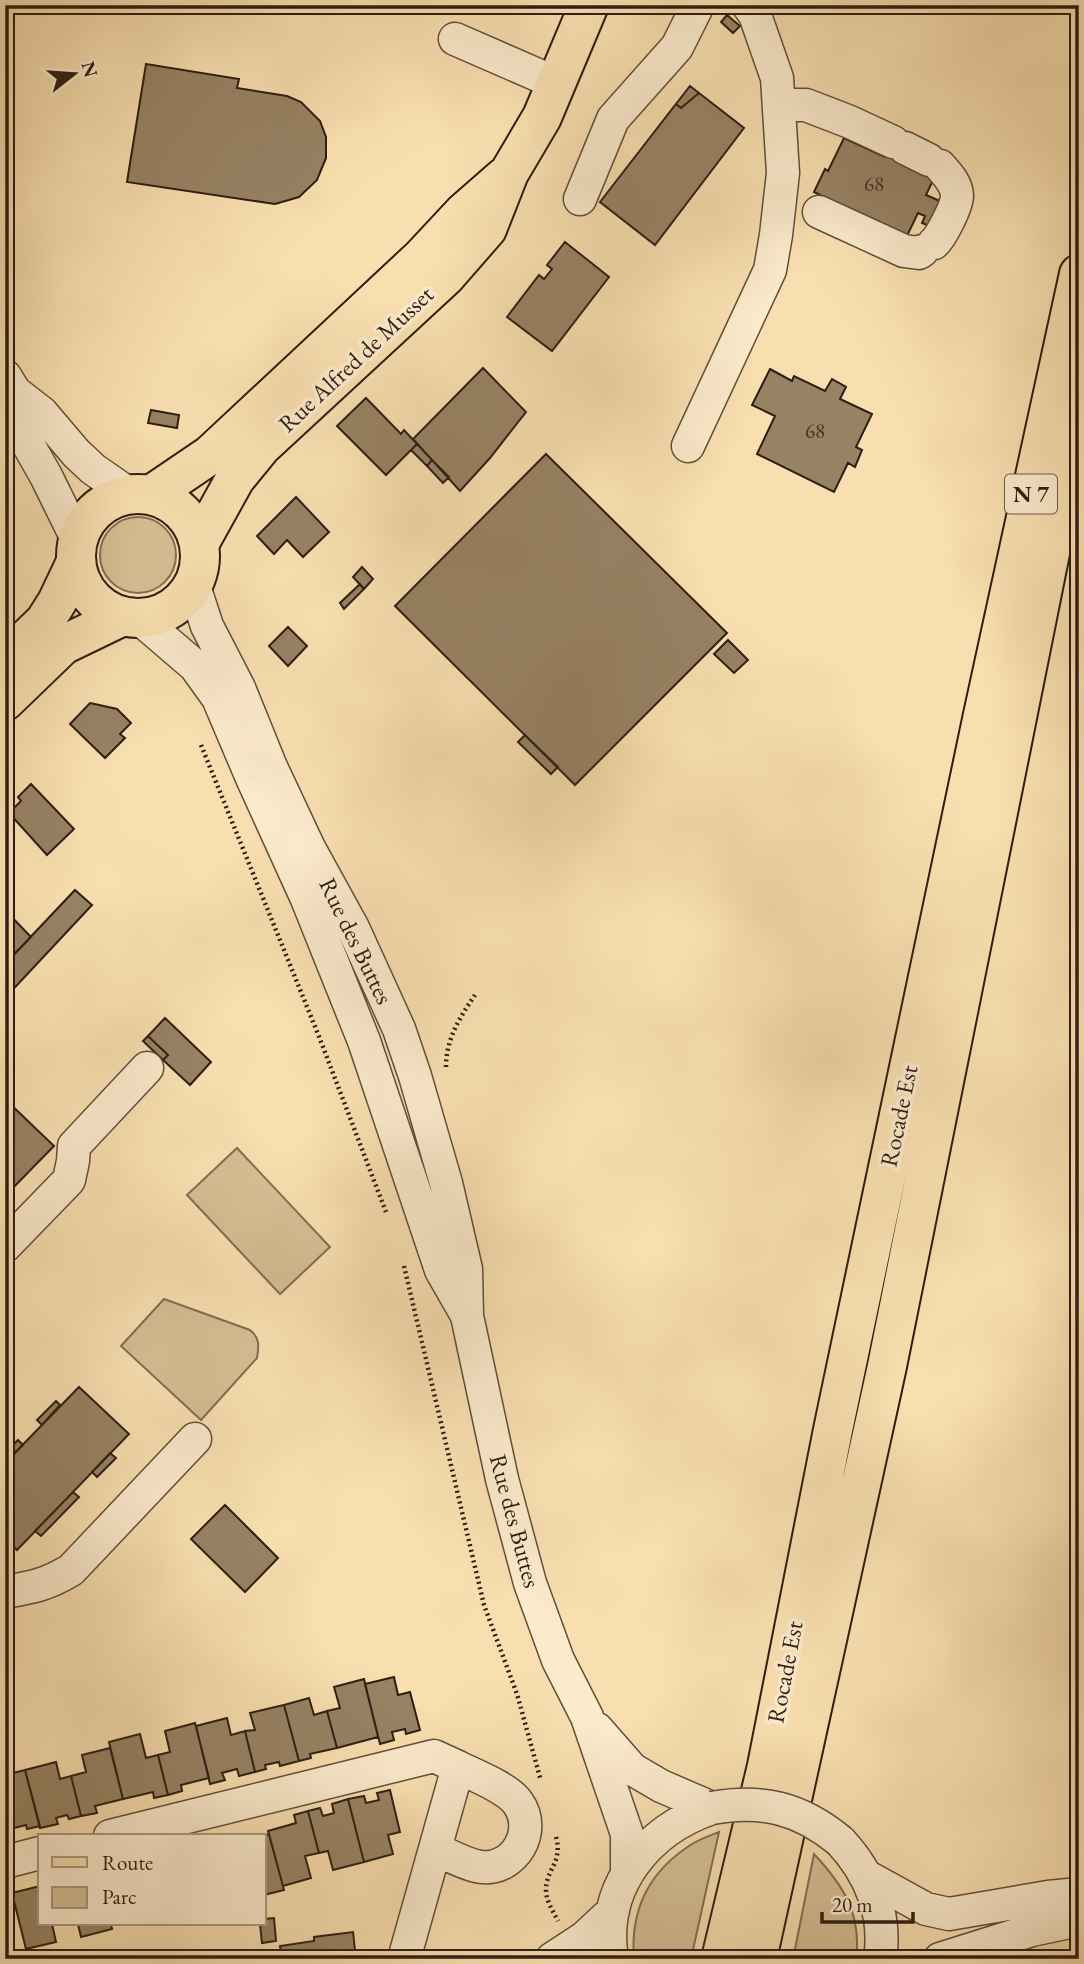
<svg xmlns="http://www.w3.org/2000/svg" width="1084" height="1964" viewBox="0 0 1084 1964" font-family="'EB Garamond',serif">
	<rect width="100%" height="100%" fill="#f9dfb0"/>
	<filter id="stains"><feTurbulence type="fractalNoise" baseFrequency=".00286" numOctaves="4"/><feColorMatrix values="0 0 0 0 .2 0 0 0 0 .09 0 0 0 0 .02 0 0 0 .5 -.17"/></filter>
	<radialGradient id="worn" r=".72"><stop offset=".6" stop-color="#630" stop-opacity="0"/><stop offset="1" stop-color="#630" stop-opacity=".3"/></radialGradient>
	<!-- green -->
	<path fill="#d6be95" stroke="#826e54" stroke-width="2" d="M100 555a38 38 0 1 1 76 0a38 38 0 1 1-76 0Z
		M 237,1148 L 330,1247 L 280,1294 L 187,1195 Z
		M 164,1299 L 250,1330 C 260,1338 259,1346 257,1358 L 201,1420 L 121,1346 Z
		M 719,1832 L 691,1959 L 634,1959 C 630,1910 648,1873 689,1846 C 697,1840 709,1836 719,1832 Z
		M 814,1854 C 843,1885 862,1914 856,1959 L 793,1959 Z"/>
	<!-- building -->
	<path fill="#978264" stroke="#2d1e12" stroke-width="2" d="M 727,15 L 740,26 L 733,33 L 721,22 Z
		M 146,64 L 239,79 L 237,88 L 287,96 L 301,102 L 320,121 L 326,137 L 326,158 L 317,180 L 299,197 L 275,204 L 127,182 Z
		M 690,86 L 699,93 L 681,108 L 676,104 Z
		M 699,93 L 744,128 L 655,245 L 600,202 L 676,104 L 681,108 Z
		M 844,138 L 885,157 L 887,153 L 935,176 L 926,195 L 947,204 L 936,229 L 922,223 L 925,216 L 918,213 L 906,238 L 814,192 L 825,169 L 828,171 Z
		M 565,242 L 609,277 L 552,351 L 507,317 L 539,275 L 544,279 L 552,269 L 547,265 Z
		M 483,368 L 526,412 L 490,458 L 460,491 L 413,439 Z
		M 770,369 L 792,381 L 794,376 L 825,391 L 832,379 L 846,387 L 840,399 L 872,414 L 856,447 L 862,450 L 855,467 L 848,463 L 834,492 L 757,454 L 775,416 L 752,405 Z
		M 366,398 L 401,434 L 404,430 L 417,444 L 386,475 L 337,426 Z
		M 151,410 L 179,415 L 177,428 L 148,423 Z
		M 417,444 L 432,460 L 427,466 L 411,450 Z
		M 546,454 L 727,633 L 575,785 L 395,606 Z
		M 432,460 L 449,477 L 443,483 L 427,466 Z
		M 296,497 L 329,532 L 303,557 L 287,540 L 274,554 L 257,536 Z
		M 362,567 L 373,579 L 364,589 L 353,577 Z
		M 360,584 L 364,589 L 344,609 L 340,603 Z
		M 288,627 L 307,646 L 288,666 L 269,646 Z
		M 728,640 L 748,660 L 734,673 L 714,654 Z
		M 90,703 L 117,709 L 131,723 L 120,734 L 125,738 L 105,758 L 70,724 Z
		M 525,735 L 558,767 L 551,774 L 518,742 Z
		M 31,784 L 74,829 L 47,855 L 9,813 L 21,801 L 18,797 Z
		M 75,890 L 92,905 L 5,998 L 5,964 Z
		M 5,910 L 31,937 L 5,964 Z
		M 165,1018 L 211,1062 L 190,1085 L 163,1060 L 168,1055 L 148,1036 Z
		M 148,1036 L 168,1055 L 163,1060 L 143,1041 Z
		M 5,1099 L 54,1146 L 5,1196 Z
		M 79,1387 L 129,1434 L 17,1550 L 5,1539 L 5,1463 Z
		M 56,1401 L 60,1405 L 42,1425 L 37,1420 Z
		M 18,1440 L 23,1445 L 5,1463 L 5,1453 Z
		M 110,1453 L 116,1458 L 97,1477 L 92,1472 Z
		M 73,1492 L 79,1497 L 41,1536 L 35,1531 Z
		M 225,1505 L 278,1558 L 245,1592 L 191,1539 Z
		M 394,1677 L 398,1695 L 410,1692 L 420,1730 L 406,1734 L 405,1729 L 392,1732 L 394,1740 L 380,1744 L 365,1684 Z
		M 364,1679 L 378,1737 L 337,1748 L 327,1711 L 340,1708 L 334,1687 Z
		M 309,1698 L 314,1715 L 327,1711 L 337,1748 L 310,1754 L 311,1758 L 299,1761 L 284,1705 Z
		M 284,1705 L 299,1761 L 280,1766 L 279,1762 L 265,1765 L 266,1769 L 255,1772 L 245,1731 L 255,1730 L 250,1713 Z
		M 227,1718 L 231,1735 L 245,1731 L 255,1772 L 239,1776 L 237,1769 L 222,1773 L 225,1780 L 210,1784 L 196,1726 Z
		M 195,1723 L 209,1778 L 181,1785 L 182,1791 L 168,1795 L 158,1755 L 170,1752 L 165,1731 Z
		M 140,1734 L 146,1758 L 158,1755 L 168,1795 L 154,1798 L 153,1792 L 123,1799 L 109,1742 Z
		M 110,1748 L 123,1799 L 95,1806 L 97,1813 L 81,1816 L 71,1776 L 86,1772 L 82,1755 Z
		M 56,1762 L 60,1779 L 71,1776 L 81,1816 L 69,1819 L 67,1815 L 56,1818 L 58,1824 L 40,1828 L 25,1770 Z
		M 25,1770 L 40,1826 L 27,1829 L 26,1825 L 10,1829 L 12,1834 L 5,1835 L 5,1775 Z
		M 390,1790 L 400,1832 L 388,1835 L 393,1854 L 364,1862 L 348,1799 L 364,1796 L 366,1803 L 379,1800 L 377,1793 Z
		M 348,1799 L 364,1862 L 333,1870 L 328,1851 L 319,1853 L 308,1811 L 320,1808 L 323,1816 L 334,1813 L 332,1804 Z
		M 308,1811 L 319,1853 L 305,1856 L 311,1878 L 283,1886 L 268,1831 L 296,1823 L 294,1815 Z
		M 269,1834 L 284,1890 L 264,1895 L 264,1836 L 262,1836 Z
		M 40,1886 L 40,1924 L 52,1924 L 56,1942 L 26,1949 L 12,1893 Z
		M 274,1918 L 276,1941 L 262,1943 L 260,1924 L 264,1924 L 264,1919 Z
		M 78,1924 L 111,1924 L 112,1929 L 81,1937 Z
		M 353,1932 L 356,1959 L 282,1959 L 280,1946 L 314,1941 L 314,1937 Z"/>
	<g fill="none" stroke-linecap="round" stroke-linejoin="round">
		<!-- minor casing -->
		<g stroke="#604e3a" stroke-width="35">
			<path id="minor" d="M 455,39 L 556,83
				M 779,105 L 806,105 L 850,122 L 893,142
				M 905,148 L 929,160
				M 580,199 L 613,119 L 677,47 L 698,5
				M 819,212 L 904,251 L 919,253 L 922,251
				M 934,243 C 941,237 957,206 957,196 C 957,184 947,174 940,166
				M 5,376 L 15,392 L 42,413 L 76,453 L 93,469 L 129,494
				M 15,392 L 16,423 L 46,476 L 78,541
				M 688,446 L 770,270 L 776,235 L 783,173 L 777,78 L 755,15 L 748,5
				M 193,583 L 207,626 L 239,688 L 271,767 L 309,848 L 353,928 L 399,1029 L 415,1076 L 446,1183 L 466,1269 L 467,1316 L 502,1479 L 530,1583 L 558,1660 L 587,1717 L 627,1834 L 627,1874
				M 139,618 L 195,666 L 218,698 L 252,778 L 307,899 L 364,1041 L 441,1270 L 465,1312
				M 5,1246 L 69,1180 L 73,1161 L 74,1146 L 147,1068
				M 5,1592 C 33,1587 46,1585 71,1570 L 195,1439
				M 597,1729 L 632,1769 L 661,1786 L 712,1808
				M 110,1836 L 434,1756 L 458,1767 L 404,1959
				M 840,1841 C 870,1873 887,1914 880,1959
				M 435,1849 C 449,1855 466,1865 481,1867 C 514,1871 538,1831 518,1803 C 507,1787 475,1776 458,1767
				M 5,1862 L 40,1853
				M 866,1876 L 926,1909 L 949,1914 L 1048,1897 L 1079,1894
				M 552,1959 L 584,1938 L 613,1911
				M 612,1959 C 600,1887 647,1830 712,1808
				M 940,1959 L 1032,1930 L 1079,1920"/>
		</g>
		<!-- major casing -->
		<g stroke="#2d1e12" stroke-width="42">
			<path id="major" d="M76 556a62 62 0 1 1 124 0a62 62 0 1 1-124 0Z
				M 151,495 L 210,455 L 421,258 L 464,212 L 504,177
				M 199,544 L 235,479 L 262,446 L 446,276 L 487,229 L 509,173 L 542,117 L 589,5
				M 5,660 L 45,621 L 57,602 L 76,562
				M 5,701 L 63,645 L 123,616"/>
		</g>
		<!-- highway casing -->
		<g stroke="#2d1e12" stroke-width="42">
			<path id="highway" d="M 721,1959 L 767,1766 L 833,1430 L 983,715 L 1079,274
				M 757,1959 L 887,1366 L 1079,408"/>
		</g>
		<!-- path -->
		<path stroke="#2d1e12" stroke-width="4.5" stroke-dasharray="2 3.5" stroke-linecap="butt" d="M 201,745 L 318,1034 L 386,1212
			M 446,1067 C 446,1039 460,1017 475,995
			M 404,1266 L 484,1605 L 517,1694 L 541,1781
			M 556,1837 C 563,1863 546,1869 546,1890 C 546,1901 553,1911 558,1921"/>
		<!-- minor -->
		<use href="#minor" stroke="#fbeacc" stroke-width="32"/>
		<!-- major -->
		<use href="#major" stroke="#f9dfb0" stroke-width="38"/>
		<!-- highway -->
		<use href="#highway" stroke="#f9dfb0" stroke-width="38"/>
		<!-- minor-bridge casing -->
		<g stroke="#604e3a" stroke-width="35" stroke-linecap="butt">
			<path id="minor-bridge" d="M 712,1808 C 762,1799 800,1808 840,1841"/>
		</g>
		<!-- minor-bridge -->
		<use href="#minor-bridge" stroke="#fbeacc" stroke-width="32"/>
	</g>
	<g text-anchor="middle" stroke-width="7" stroke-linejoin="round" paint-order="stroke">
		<!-- number labels -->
		<g font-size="21" fill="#483726">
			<text x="874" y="191">68</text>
			<text x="815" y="438">68</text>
		</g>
		<!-- shield labels -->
		<rect fill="#fbeacc" stroke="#6b5b4a" stroke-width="2" x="1005" y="474.5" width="52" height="39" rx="5"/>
		<g font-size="23" font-weight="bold" fill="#2d1e12">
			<text x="1031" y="502">N 7</text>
		</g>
		<!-- street labels -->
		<g font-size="24" fill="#2d1e12" stroke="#fbeacc">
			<text transform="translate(356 359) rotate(-43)" y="8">Rue Alfred de Musset</text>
			<text transform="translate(356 941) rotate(64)" y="8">Rue des Buttes</text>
			<text transform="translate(899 1116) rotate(-78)" y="8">Rocade Est</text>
			<text transform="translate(515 1521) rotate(75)" y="8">Rue des Buttes</text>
			<text transform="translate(785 1672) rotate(-79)" y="8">Rocade Est</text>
		</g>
	</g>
	<!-- margin -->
	<rect width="1084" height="1964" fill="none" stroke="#f9dfb0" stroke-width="28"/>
	<rect x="7" y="7" width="1070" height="1950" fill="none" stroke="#2d1e12" stroke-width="3.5"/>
	<rect x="14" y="14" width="1056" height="1936" fill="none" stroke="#2d1e12" stroke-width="2"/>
	<!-- legend -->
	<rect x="38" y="1834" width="228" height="91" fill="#fbeacc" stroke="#a99882" stroke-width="2"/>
	<rect x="52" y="1857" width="35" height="10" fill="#f9dfb0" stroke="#a99882" stroke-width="2"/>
	<text x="102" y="1870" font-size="21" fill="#2d1e12">Route</text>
	<rect x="52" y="1887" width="35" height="21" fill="#d6be95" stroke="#a99882" stroke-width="2"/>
	<text x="102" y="1904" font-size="21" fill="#2d1e12">Parc</text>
	<!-- north arrow -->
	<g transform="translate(74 74) rotate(73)" stroke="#fbeacc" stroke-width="5" paint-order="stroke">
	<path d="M0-5L12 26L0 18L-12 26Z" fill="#2d1e12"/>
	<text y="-10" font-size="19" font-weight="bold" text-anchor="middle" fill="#2d1e12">N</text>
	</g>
	<!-- scale -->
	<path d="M822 1912v10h91v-10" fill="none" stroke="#2d1e12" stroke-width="3.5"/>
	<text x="832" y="1912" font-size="21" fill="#2d1e12" stroke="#fbeacc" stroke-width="5" paint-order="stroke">20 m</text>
	<rect width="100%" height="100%" filter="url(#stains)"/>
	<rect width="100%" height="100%" fill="url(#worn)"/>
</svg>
